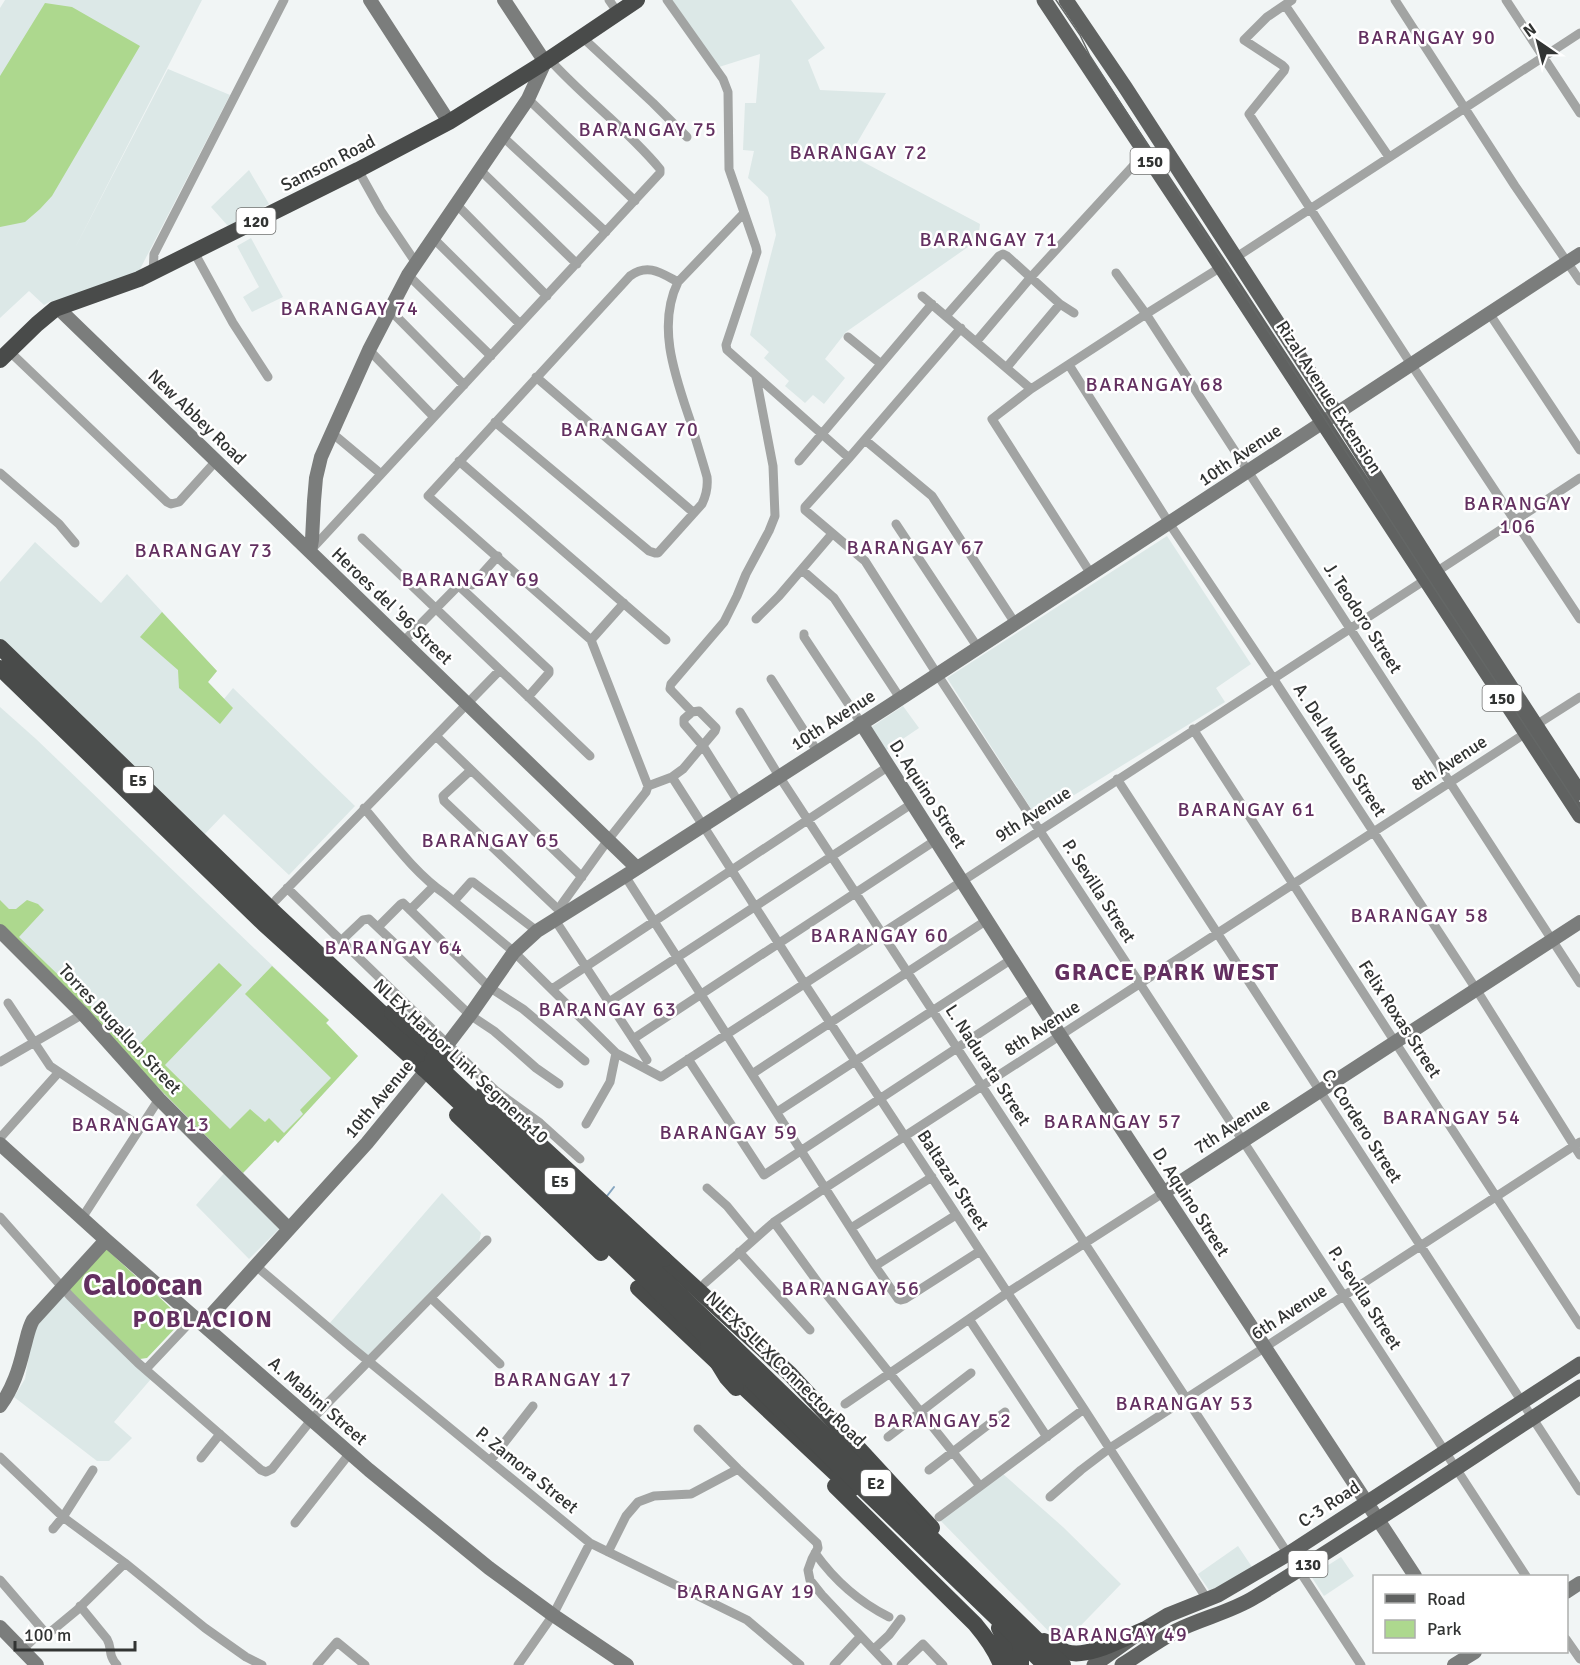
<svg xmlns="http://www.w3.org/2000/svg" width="1580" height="1665" viewBox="0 0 1580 1665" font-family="Signika,sans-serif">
	<rect width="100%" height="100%" fill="#f1f5f5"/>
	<!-- built -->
	<path fill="#dce8e7" d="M 5,0 L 202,0 L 74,250 L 58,257 L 74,250 L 168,69 L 230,95 L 137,275 L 52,303 L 51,301 L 44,305 L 29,291 L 0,318 L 0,8 Z
		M 672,0 L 791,0 L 825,48 L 808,60 L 820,90 L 886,93 L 850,155 L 980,224 L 978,240 L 846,332 L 825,359 L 845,378 L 824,404 L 813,395 L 805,403 L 785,386 L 789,381 L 764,358 L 769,352 L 750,335 L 776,235 L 768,197 L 748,178 L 754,151 L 743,150 L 745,103 L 756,103 L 760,54 L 719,67 Z
		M 249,170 L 269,204 L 228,226 L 211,207 Z
		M 251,238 L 283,297 L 252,312 L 243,297 L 259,287 L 237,246 Z
		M 1167,536 L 1251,664 L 1216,688 L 1225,702 L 1037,818 L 947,678 Z
		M 35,542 L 101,603 L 127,574 L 217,671 L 208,682 L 224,699 L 233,688 L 355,806 L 289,875 L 224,814 L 202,837 L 0,644 L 0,582 Z
		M 903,706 L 919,728 L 885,751 L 870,728 Z
		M 0,707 L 36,739 L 329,1020 L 326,1023 L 358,1056 L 278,1143 L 275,1140 L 243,1173 L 0,928 Z
		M 226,1171 L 281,1227 L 249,1259 L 196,1205 Z
		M 442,1193 L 481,1233 L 478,1246 L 368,1356 L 329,1324 Z
		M 63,1295 L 151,1379 L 114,1422 L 132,1438 L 109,1461 L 97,1461 L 14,1397 L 25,1379 L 34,1325 Z
		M 1002,1473 L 1063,1527 L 1121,1584 L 1062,1645 L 940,1520 Z
		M 1238,1546 L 1252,1567 L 1216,1590 L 1209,1590 L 1198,1574 Z
		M 1341,1557 L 1354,1576 L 1324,1596 L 1311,1576 Z"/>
	<!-- green -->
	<path fill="#add88e" d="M 45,3 L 72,7 L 140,46 L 52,196 L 40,209 L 25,222 L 0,227 L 0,76 Z
		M 162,612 L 217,671 L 208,682 L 233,708 L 220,724 L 179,688 L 178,670 L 140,637 Z
		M 0,900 L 9,909 L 16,909 L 27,900 L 38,904 L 44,910 L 19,937 L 135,1049 L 219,963 L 242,985 L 165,1065 L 230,1129 L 250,1109 L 265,1122 L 269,1118 L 284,1133 L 303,1114 L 300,1110 L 331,1078 L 245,994 L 272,966 L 329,1020 L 326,1023 L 358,1056 L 278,1143 L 275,1140 L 243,1173 L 0,928 Z
		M 104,1247 L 141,1281 L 140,1282 L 151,1293 L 153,1291 L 183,1320 L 147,1358 L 140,1359 L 66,1287 Z"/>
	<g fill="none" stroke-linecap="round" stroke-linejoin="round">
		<!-- stream -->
		<path stroke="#85a5c0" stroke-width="2" d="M 607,1196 L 614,1187"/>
		<!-- street -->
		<path stroke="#a2a4a3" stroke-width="9" d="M 609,0 L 618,13
			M 667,0 L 723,79 L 728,92 L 729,169 L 756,247 L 757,252 L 726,345 L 727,350 L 849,458
			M 1292,0 L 1267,17 L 1244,40 L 1282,65 L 1285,68 L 1284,71 L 1249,114 L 1411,364 L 1580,619
			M 1395,0 L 1515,186 L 1580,281
			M 1506,0 L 1580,113
			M 1285,5 L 1389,157
			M 582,37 L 653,103 L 687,137
			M 528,99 L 635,201
			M 502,136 L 606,232
			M 479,169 L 577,264
			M 358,170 L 381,211 L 416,263
			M 456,204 L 547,296
			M 433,238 L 520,324
			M 194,252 L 233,323 L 268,377
			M 1235,258 L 1580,33
			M 153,273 L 154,254 L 284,0
			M 1116,273 L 1146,314 L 1580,983
			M 408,275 L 491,356
			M 922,296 L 1031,389
			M 389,309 L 464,385
			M 1489,313 L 1580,450
			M 946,316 L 999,256 L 1003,254 L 1007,256 L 1060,304 L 1074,313
			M 961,328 L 849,458 L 805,507 L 805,510 L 865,561 L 937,674 L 1243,1141 L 1526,1576
			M 848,337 L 881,364
			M 976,342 L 1031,277 L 1145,153
			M 369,350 L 434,417
			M 9,351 L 167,502 L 171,504 L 179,502 L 216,461
			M 1069,365 L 1169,523 L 1273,678 L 1476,989 L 1580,1155
			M 1007,367 L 1060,304
			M 536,377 L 694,513
			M 495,422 L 649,551 L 655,553 L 658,553 L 702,504 C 707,494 708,487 707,477 C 702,459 696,441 691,423 C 676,378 656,327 678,282 L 744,213
			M 332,433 L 381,474
			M 865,440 L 932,496 L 1015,623
			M 459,461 L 666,640
			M 799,461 L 932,304
			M 0,473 L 59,524 L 75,543
			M 896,524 L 978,648
			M 362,538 L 590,756
			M 310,551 L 660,173 L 660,169 C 627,129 584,98 549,59
			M 802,570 L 834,598 L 900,698
			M 1436,572 L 1580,478
			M 1091,574 L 992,419 L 1031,389 L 1146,314 L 1221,267
			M 472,585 L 498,556
			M 756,619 L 779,596 L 832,534
			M 804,634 L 804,637 L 861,723
			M 591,640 L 624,603
			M 403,642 L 457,587 L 460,587 L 549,670 L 549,673 L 528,697
			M 771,679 L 817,751
			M 692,712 L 670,689 L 671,684 L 724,622 L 737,596 L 746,574 L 769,531 L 775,516 L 773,466 L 756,377
			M 692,712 L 684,719 L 684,724 L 703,746 L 739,803
			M 740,712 L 779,776 L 1288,1554
			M 1536,725 L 1580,697
			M 1193,729 L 1395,1042 L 1580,1325
			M 436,736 L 582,877
			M 471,770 L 443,796 L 444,801 L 563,914
			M 672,777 L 804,983 L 1084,1409 L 1207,1599
			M 1117,779 L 1580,1491
			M 648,786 L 591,640 L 428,496 L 630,276 C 648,263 661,273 678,282
			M 364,808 C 389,837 413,872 445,894 L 514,952 L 616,1053 L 661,1077 L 1425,580
			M 625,876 L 875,1266 L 898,1299 L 901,1300 L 905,1299 L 980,1251
			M 287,888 L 496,1091 L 540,1123 L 580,1159
			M 276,900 L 500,670
			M 454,901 L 471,882 L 473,882 L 537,931
			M 410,910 L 434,886
			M 559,911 L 562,904 L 608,840 L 646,792 L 648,786 L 672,777 L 683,769 L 715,731 L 716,728 L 699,711 L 692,712
			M 555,920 L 647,1060
			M 378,927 L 401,904 L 403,903 L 489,987 L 523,1009 L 585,1061
			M 342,940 L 363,920 L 369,919 L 470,1015 L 494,1031 L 536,1068 L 559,1084
			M 552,989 L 889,766
			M 609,1002 L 913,803
			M 8,1003 L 50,1066 L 141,1127
			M 633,1039 L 936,840
			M 688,1059 L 764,1175 L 1036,996
			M 0,1062 L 83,1014
			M 752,1074 L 987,920
			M 777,1112 L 1012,959
			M 586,1124 L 610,1082 L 616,1053
			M 0,1138 L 59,1072
			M 707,1188 L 727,1206 L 754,1239
			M 0,1217 L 70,1296 L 93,1319 L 138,1363 L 261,1470 L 266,1472 L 272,1469 L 312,1419 L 487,1240
			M 82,1218 L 159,1099
			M 774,1222 L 827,1295 L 980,1486
			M 851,1228 L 932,1177
			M 739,1252 L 810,1330
			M 256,1266 L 350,1346 L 590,1543 L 747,1620 L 800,1665
			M 875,1266 L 956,1215
			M 705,1283 L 774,1222 L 825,1188 L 1526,733
			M 431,1298 L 500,1364
			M 969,1319 L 1047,1437
			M 146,1369 L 195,1317
			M 845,1404 L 1007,1293 L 1163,1193
			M 698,1429 L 738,1469 L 817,1543 L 818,1548 L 812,1559 L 808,1570 L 810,1580 L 822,1595 L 888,1665
			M 888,1437 L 971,1373
			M 0,1457 L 63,1517 L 125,1563 L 205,1628 L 246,1657 L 262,1665
			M 201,1458 L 220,1434
			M 490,1461 L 533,1406
			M 929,1470 L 1005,1412
			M 1050,1497 L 1081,1470 L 1110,1448 L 1580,1142
			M 939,1517 L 1084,1409
			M 295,1523 L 350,1453
			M 53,1529 L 63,1517 L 93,1470
			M 608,1552 L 626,1516 L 638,1502 L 654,1496 L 691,1494 L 738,1469
			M 815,1553 C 835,1581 859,1602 889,1617
			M 1299,1570 L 1361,1665
			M 0,1580 L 43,1630
			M 80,1606 L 107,1639 C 113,1649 107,1654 117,1665
			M 43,1630 L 48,1634 L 77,1610 L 125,1563
			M 1566,1639 L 1580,1659
			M 874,1649 L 889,1635 L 901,1619
			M 22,1650 L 43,1630
			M 317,1665 L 337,1642 L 365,1665
			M 518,1665 L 553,1615 L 590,1543
			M 834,1665 L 860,1637
			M 901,1665 L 923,1644 L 943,1665"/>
		<!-- secondary -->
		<path stroke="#7b7d7c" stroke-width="14" d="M 370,0 L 449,122
			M 59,309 L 637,868
			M 310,551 L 312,540 L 314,501 L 316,478 L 321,457 L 369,350 L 408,275 L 528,99 L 545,62 L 504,0
			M 861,723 L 1060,1035 L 1415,1576
			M 0,931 L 83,1014 L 159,1099 L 289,1229
			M 0,1144 L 106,1240 L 369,1470 L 489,1568 L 553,1615 L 627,1665
			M 1163,1193 L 1580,922
			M 203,1324 L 367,1143 L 447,1045 L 470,1015 L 514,952 L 537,931 L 625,876 L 889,706 L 1580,254
			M 0,1406 C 13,1388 19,1369 24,1348 C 27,1338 28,1329 33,1320 L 106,1240
			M 1566,1592 L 1580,1583
			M 0,1627 L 37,1665
			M 1454,1665 L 1475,1652"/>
		<!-- primary -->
		<path stroke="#606261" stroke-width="15" d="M 1044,0 L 1221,267 L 1580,816
			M 1066,0 L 1125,87 L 1336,413 L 1436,572 L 1580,793
			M 1094,1665 L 1143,1630 L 1168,1615 L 1218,1595 L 1288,1554 L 1580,1364
			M 1122,1665 C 1140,1654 1157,1641 1176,1631 C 1202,1618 1231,1612 1255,1597 C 1365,1530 1472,1457 1580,1387"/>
		<!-- highway -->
		<path stroke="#494b4a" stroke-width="16" d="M 0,360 L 37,324 L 55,309 L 139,279 L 358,170 L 449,122 L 545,62 L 637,0
			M 0,647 L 275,913 L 432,1060
			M 0,668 L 264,924 L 424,1069
			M 664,1259 L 790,1374 L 932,1528
			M 638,1288 L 852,1489
			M 835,1486 L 975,1624 C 986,1637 995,1649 1001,1665
			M 999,1628 L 1006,1642 L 1012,1665
			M 1044,1641 C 1051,1644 1058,1649 1066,1652 C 1088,1659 1122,1639 1143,1630"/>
		<!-- tram -->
		<path stroke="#646766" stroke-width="1.5" d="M 1056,0 L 1080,35 L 1090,56 L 1442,600 L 1580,809"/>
		<!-- highway-bridge -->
		<path stroke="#494b4a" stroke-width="16" d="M 392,1012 L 449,1062
			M 432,1060 L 688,1302 L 1063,1665
			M 424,1069 L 679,1311 L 1045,1665
			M 484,1093 L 664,1259
			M 457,1115 L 601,1253
			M 708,1347 L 727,1378 L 736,1388
			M 1018,1636 L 1021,1650 L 1021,1665"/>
	</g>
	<g text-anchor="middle" stroke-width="5" stroke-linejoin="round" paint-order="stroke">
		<!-- shield labels -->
		<g fill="#fff" stroke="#707170" stroke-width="1.5">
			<rect x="1130.5" y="148" width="39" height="26" rx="4.5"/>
			<rect x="236.5" y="208" width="39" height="26" rx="4.5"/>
			<rect x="1482.5" y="685" width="39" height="26" rx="4.5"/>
			<rect x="123" y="767" width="30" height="26" rx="4.5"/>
			<rect x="545" y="1168" width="30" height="26" rx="4.5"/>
			<rect x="861" y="1470" width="30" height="26" rx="4.5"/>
			<rect x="1288.5" y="1551" width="39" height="26" rx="4.5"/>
		</g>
		<g font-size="16" font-weight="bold" fill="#323433">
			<text x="1150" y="167">150</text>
			<text x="256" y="227">120</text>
			<text x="1502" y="704">150</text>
			<text x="138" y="786">E5</text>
			<text x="560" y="1187">E5</text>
			<text x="876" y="1489">E2</text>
			<text x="1308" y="1570">130</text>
		</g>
		<!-- street labels -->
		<g font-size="18" fill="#323433" stroke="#fff">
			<text transform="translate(328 163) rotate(-27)" y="6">Samson Road</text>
			<text transform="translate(1329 397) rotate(57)" y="6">Rizal Avenue Extension</text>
			<text transform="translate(197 417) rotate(44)" y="6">New Abbey Road</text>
			<text transform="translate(1240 455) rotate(-34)" y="6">10th Avenue</text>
			<text transform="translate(392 606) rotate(44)" y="6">Heroes del '96 Street</text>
			<text transform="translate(1363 618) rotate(57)" y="6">J. Teodoro Street</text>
			<text transform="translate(833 720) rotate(-33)" y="6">10th Avenue</text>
			<text transform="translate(1340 750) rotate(57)" y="6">A. Del Mundo Street</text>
			<text transform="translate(1449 763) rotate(-33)" y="6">8th Avenue</text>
			<text transform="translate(928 794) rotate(57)" y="6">D. Aquino Street</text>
			<text transform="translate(1033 814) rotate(-33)" y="6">9th Avenue</text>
			<text transform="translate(1099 891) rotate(57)" y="6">P. Sevilla Street</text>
			<text transform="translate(1400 1019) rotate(57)" y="6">Felix Roxas Street</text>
			<text transform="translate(1042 1028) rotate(-33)" y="6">8th Avenue</text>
			<text transform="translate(120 1029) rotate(47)" y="6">Torres Bugallon Street</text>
			<text transform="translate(461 1061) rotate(43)" y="6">NLEX Harbor Link Segment 10</text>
			<text transform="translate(988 1065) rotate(57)" y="6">L. Nadurata Street</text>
			<text transform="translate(379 1099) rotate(-50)" y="6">10th Avenue</text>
			<text transform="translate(1232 1126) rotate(-33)" y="6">7th Avenue</text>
			<text transform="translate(1362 1126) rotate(57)" y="6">C. Cordero Street</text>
			<text transform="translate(953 1180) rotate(57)" y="6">Baltazar Street</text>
			<text transform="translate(1191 1202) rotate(57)" y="6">D. Aquino Street</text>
			<text transform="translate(1365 1298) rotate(57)" y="6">P. Sevilla Street</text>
			<text transform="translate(1289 1312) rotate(-33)" y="6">6th Avenue</text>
			<text transform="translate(786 1369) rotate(44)" y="6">NLEX-SLEX Connector Road</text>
			<text transform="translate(318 1401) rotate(41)" y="6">A. Mabini Street</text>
			<text transform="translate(527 1470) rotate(39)" y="6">P. Zamora Street</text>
			<text transform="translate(1329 1504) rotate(-33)" y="6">C-3 Road</text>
		</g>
		<!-- neighbourhood labels -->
		<g font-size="20" letter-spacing="1.5" fill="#633060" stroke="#fff">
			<text x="1427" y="44">BARANGAY 90</text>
			<text x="648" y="136">BARANGAY 75</text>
			<text x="859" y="159">BARANGAY 72</text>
			<text x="989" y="246">BARANGAY 71</text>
			<text x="350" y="315">BARANGAY 74</text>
			<text x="1155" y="391">BARANGAY 68</text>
			<text x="630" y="436">BARANGAY 70</text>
			<text x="1518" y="510">BARANGAY<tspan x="1518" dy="23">106</tspan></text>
			<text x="916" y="554">BARANGAY 67</text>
			<text x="204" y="557">BARANGAY 73</text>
			<text x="471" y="586">BARANGAY 69</text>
			<text x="1247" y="816">BARANGAY 61</text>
			<text x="491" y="847">BARANGAY 65</text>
			<text x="1420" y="922">BARANGAY 58</text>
			<text x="880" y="942">BARANGAY 60</text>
			<text x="394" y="954">BARANGAY 64</text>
			<text x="608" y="1016">BARANGAY 63</text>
			<text x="1452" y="1124">BARANGAY 54</text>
			<text x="1113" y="1128">BARANGAY 57</text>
			<text x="141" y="1131">BARANGAY 13</text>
			<text x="729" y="1139">BARANGAY 59</text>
			<text x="851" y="1295">BARANGAY 56</text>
			<text x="563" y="1386">BARANGAY 17</text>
			<text x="1185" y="1410">BARANGAY 53</text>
			<text x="943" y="1427">BARANGAY 52</text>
			<text x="746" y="1598">BARANGAY 19</text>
			<text x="1119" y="1641">BARANGAY 49</text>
		</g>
		<!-- district labels -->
		<g font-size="24" font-weight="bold" letter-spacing="1.5" fill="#633060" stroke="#fff">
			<text x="1167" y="980">GRACE PARK WEST</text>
			<text x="203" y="1327">POBLACION</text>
		</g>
		<!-- town labels -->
		<g font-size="30" font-weight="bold" fill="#633060" stroke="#fff">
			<text x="143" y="1295">Caloocan</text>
		</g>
	</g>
	<!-- legend -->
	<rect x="1373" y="1575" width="195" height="78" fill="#ffffff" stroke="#adaead" stroke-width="1.5"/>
	<rect x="1385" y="1594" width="30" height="9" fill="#606261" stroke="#adaead" stroke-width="1.5"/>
	<text x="1427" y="1605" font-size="18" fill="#323433">Road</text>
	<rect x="1385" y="1620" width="30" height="18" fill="#add88e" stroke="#adaead" stroke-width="1.5"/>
	<text x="1427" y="1635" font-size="18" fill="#323433">Park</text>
	<!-- north arrow -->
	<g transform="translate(1538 42) rotate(325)" stroke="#ffffff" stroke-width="4.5" paint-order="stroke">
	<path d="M0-4.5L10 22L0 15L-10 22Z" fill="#323433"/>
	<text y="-9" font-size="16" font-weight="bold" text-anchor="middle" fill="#323433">N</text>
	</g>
	<!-- scale -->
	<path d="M15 1641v9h120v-9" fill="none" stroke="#323433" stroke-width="3"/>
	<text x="24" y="1641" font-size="18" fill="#323433" stroke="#ffffff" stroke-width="4.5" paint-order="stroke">100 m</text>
</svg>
